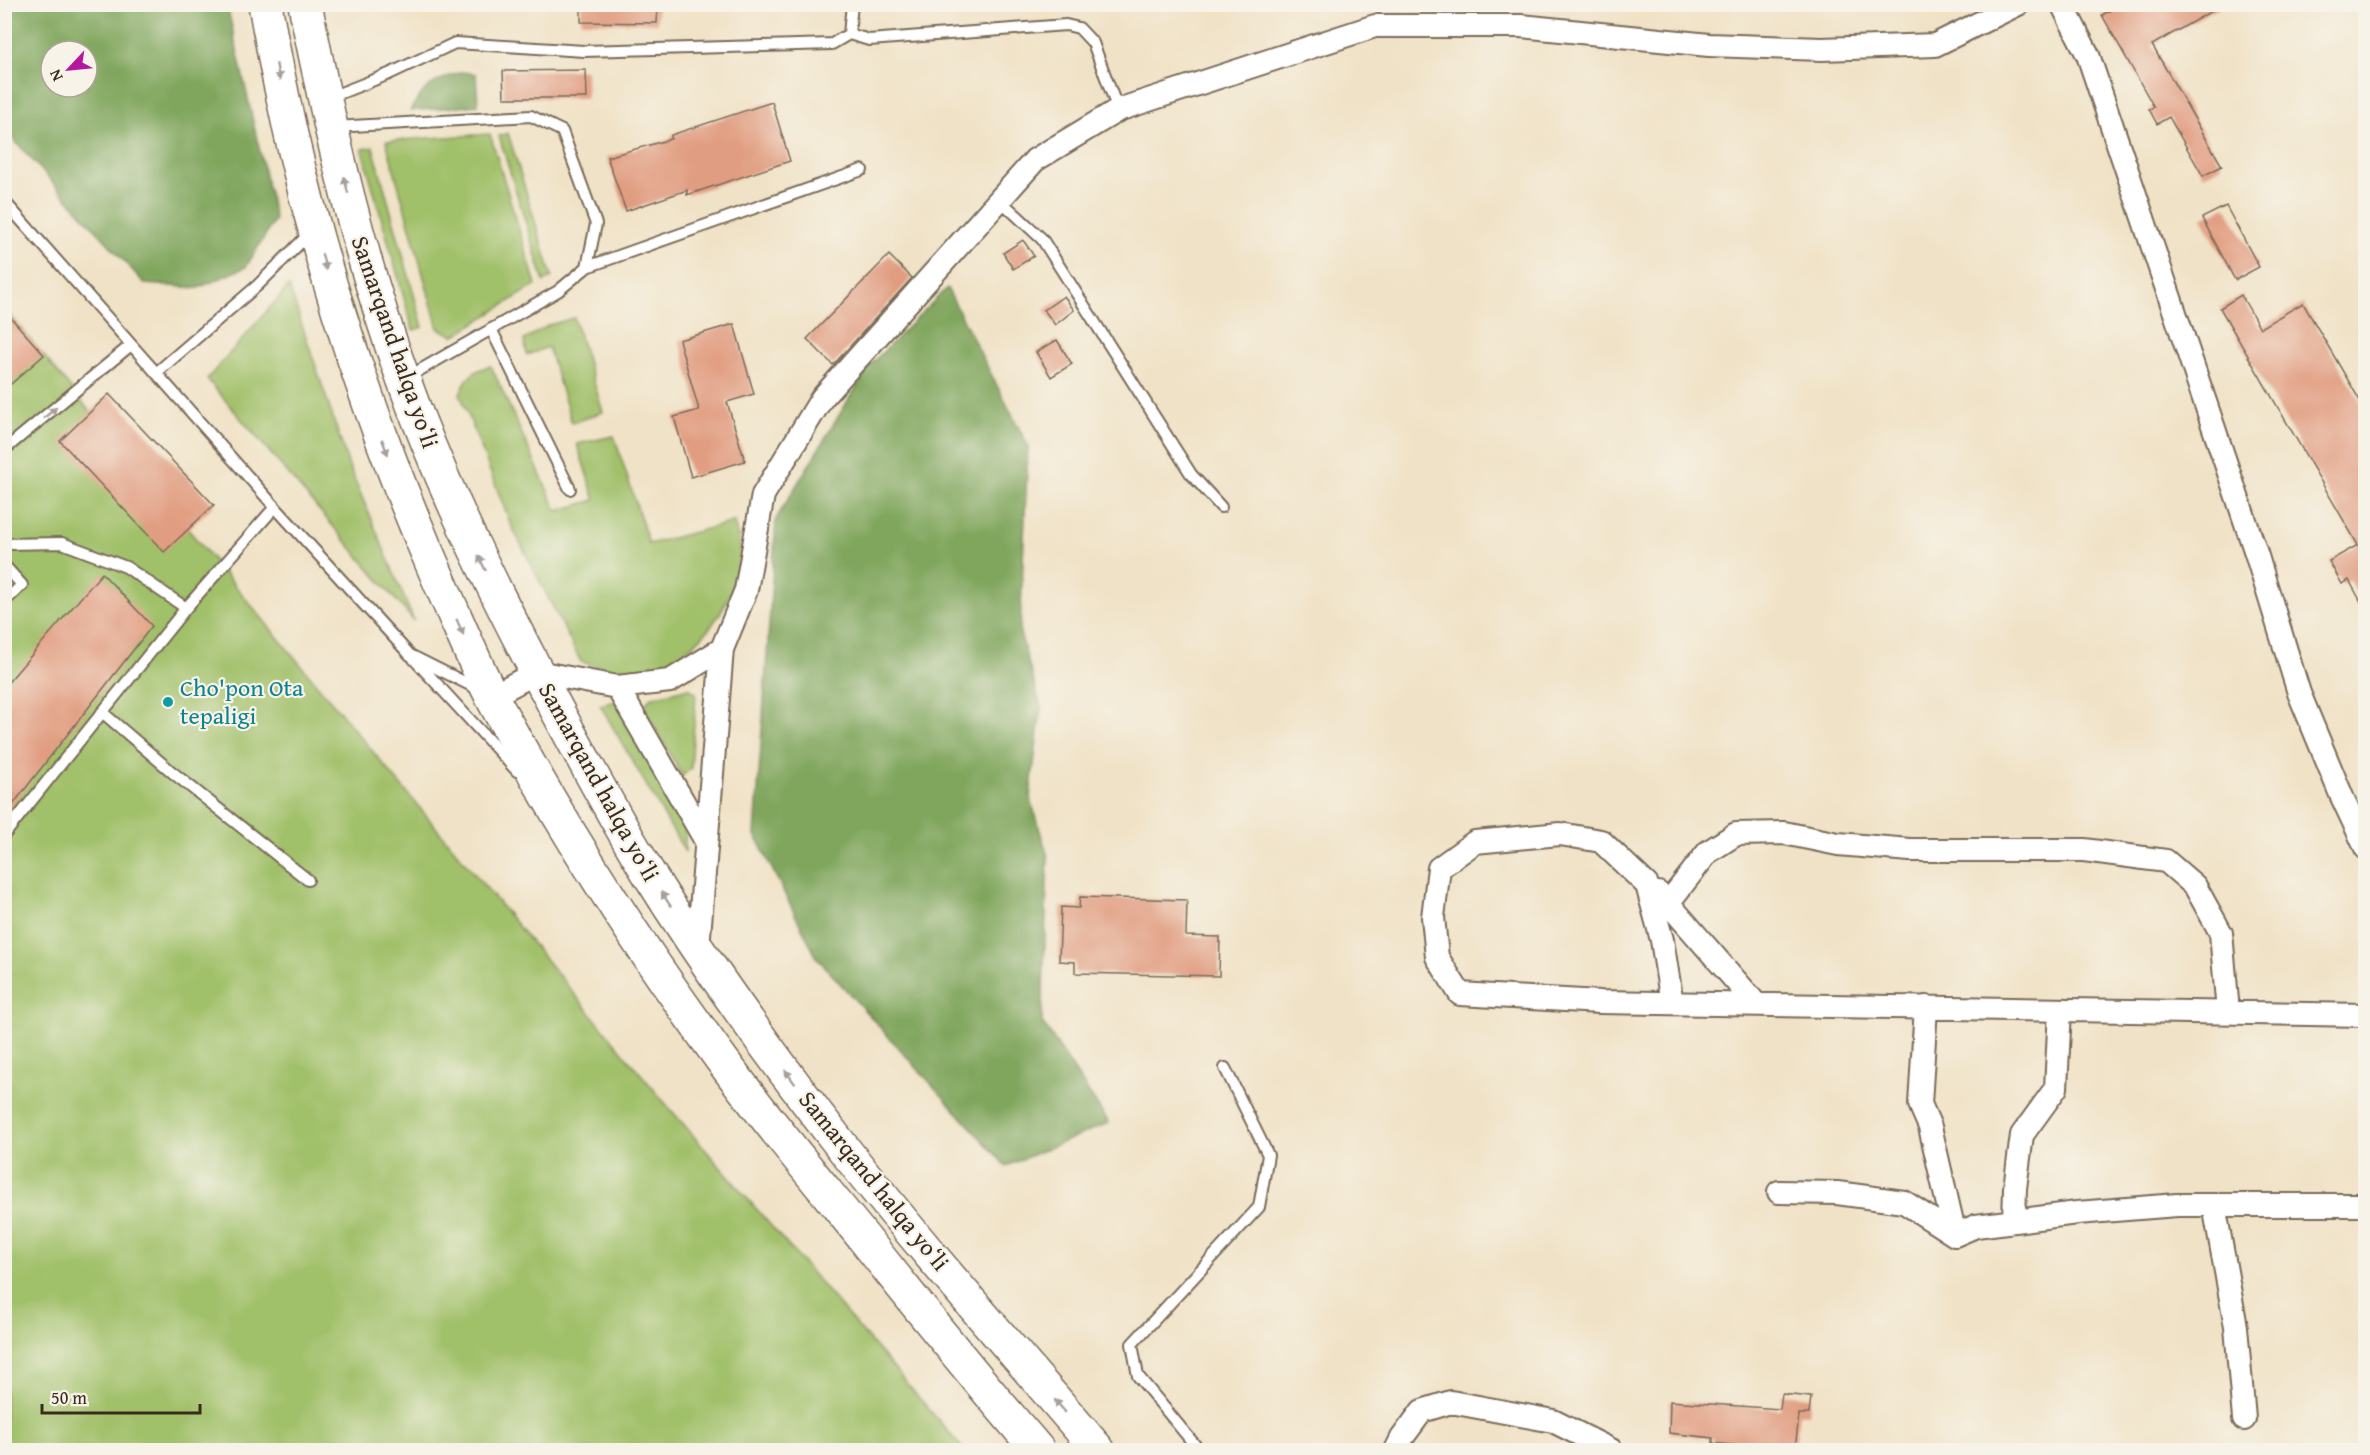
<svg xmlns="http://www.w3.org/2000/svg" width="2370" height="1455" viewBox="0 0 2370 1455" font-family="'Gentium Book Plus',serif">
	<rect width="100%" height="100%" fill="#f7f3e8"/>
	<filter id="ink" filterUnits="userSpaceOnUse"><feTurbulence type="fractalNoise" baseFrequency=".0167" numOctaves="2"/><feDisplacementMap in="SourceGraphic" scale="12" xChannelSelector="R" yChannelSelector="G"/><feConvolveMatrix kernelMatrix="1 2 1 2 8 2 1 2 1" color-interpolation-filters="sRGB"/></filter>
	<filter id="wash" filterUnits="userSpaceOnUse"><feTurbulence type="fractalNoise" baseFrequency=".008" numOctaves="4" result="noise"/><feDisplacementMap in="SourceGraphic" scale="24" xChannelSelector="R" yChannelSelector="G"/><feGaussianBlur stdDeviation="1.35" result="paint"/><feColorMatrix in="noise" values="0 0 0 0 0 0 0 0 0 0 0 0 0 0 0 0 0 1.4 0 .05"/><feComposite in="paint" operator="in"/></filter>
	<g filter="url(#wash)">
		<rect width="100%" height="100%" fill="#f0e2c6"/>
		<!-- green -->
		<path fill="#a0c069" stroke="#6e7544" stroke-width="1.5" d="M 508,133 L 552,277 L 544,282 L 499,136 Z
			M 490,134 L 536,285 L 454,336 L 438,328 L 386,141 Z
			M 373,147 L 423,327 L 413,330 L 362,149 Z
			M 289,286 L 349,466 L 414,621 L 207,379 Z
			M 4,308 L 660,1097 L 964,1450 L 5,1450 Z
			M 574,318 L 603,412 L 572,423 L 548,347 L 527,355 L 524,340 L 549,325 Z
			M 491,366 L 557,511 L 595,500 L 577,444 L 614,436 L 649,544 L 734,522 C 736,532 741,544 741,554 C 741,559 738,566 737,571 C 725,620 688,666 635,670 C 617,671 599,667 581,662 L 511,525 L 460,394 C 465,378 475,369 491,366 Z
			M 689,688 L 696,693 L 691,768 L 682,776 L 646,711 L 645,705 L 650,698 Z
			M 616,701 L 685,821 L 685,852 L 600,705 Z"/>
		<!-- forest -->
		<path fill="#80a65d" stroke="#5e683e" stroke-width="1.5" fill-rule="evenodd" d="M 5,4 L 227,5 L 275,219 L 246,267 L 198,288 L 145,284 L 5,130 ZM 51,51 L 87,51 L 87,87 L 51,87 Z
			M 462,72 L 476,74 L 478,105 L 410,111 C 424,85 434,81 462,72 Z
			M 947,288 L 1028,446 L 1020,633 L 1041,707 L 1030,797 L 1048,857 L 1042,1022 L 1109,1123 L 1006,1166 L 817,958 L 755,835 L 776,519 L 869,366 Z"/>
		<g id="blocks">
			<!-- building -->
			<path fill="#e19d81" d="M 581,4 L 658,4 L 657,23 L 581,22 Z
				M 2121,4 L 2224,4 L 2152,45 L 2222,166 L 2203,176 L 2169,117 L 2157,124 L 2149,109 L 2154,107 L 2102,15 Z
				M 586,70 L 587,98 L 504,98 L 503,71 Z
				M 772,102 L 790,161 L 687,195 L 687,190 L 626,211 L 607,157 L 671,139 L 671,135 Z
				M 2226,206 L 2259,267 L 2235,280 L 2202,218 Z
				M 1023,240 L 1034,256 L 1013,269 L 1003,253 Z
				M 889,255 L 912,278 L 833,365 L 807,339 Z
				M 2241,295 L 2260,328 L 2303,303 L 2366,411 L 2366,611 L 2349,580 L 2342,584 L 2329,561 L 2358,545 L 2220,308 Z
				M 1064,296 L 1074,310 L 1055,325 L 1044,310 Z
				M 4,310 L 44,355 L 4,390 Z
				M 734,324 L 754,394 L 727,402 L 745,461 L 691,477 L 674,417 L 699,410 L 679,340 Z
				M 1057,340 L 1072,364 L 1051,377 L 1036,352 Z
				M 109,394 L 214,505 L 164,552 L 60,441 Z
				M 102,573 L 152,626 L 4,816 L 4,687 Z
				M 1080,897 L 1187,900 L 1186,936 L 1220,937 L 1219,976 L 1075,973 L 1075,962 L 1059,961 L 1061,907 L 1079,908 Z
				M 1782,1394 L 1811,1397 L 1809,1414 L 1799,1414 L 1795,1450 L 1759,1450 L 1759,1448 L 1713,1443 L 1713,1438 L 1669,1433 L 1670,1401 L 1780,1409 Z"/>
		</g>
	</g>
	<g filter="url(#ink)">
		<use href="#blocks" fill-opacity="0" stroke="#7a6a59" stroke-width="1.5"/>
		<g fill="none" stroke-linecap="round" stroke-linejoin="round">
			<!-- service casing -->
			<g stroke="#7a6a59" stroke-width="14">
				<path id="service" d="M 849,34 L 869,40 L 1066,25 L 1079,28 L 1093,43 L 1118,110
					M 328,98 L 389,74 L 455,43 L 584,51 L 832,44 L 849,34 L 852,4
					M 334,127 L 531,116 L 562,131 L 596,224 L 587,267 L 558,291 L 406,378
					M 1000,200 L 1042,239 L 1191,474 L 1221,507
					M 4,201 L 275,507 L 410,655 L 478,689
					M 587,267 L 862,170
					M 491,329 L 570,489
					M 156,373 L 258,285 L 311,232
					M 4,450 L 131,345
					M 4,544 L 62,543 L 126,567 L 186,608
					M 4,565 L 22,585 L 4,602
					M 414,659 L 517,771
					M 102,712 L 172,772 L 308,880
					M 4,835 L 186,608 L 275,507
					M 1199,1450 L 1138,1376 L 1132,1344 L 1259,1207 L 1268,1155 L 1225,1068"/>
			</g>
			<!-- minor casing -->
			<g stroke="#7a6a59" stroke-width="26">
				<path id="minor" d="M 2062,4 L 2088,55 L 2256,553 L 2299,693 L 2342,797 L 2366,848
					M 617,687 L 706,841
					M 492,696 L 537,672 L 617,687 L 670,681 L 722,649
					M 1658,893 L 1668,903 L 1756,1004
					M 1668,903 L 1708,852 L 1736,834 L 1784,833 L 1838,844 L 1910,850 L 2084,850 L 2166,861 L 2195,886 L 2221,933 L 2228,1012
					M 698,948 L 722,649 L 746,590 L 763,495 L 822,398 L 1035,160 L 1118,110 L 1375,26 L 1521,26 L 1709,45 L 1822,49 L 1935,45 L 2018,4
					M 1672,1003 L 1662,940 L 1647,885 L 1601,841 L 1560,834 L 1475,842 L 1439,868 L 1433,917 L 1437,957 L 1460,994 L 1600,1002 L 2366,1015
					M 1926,1007 L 1920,1104 L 1930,1127 L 1955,1235
					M 1779,1192 L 1837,1193 L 1904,1202 L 1955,1235 L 1976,1226 L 2077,1213 L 2177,1205 L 2366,1205
					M 2214,1205 L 2236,1327 L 2244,1419
					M 2014,1221 L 2015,1188 L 2022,1135 L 2056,1088 L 2060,1010
					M 1396,1450 L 1402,1438 L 1422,1411 L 1451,1402 L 1553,1421 L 1611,1450"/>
			</g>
			<!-- trunk casing -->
			<g stroke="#7a6a59" stroke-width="36">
				<path id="trunk" d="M 265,4 C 299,205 360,401 442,587 C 459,625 475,664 494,701 C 561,826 638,946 722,1060 C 767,1121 816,1179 863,1237 C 920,1309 978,1381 1038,1450
					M 305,4 C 330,130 359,257 403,378 C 437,473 481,564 527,653 C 566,728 605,802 649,874 C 708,969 775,1061 843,1148 C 925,1252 1013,1350 1098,1450"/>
			</g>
			<!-- service -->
			<use href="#service" stroke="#fff" stroke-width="10"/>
			<!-- minor -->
			<use href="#minor" stroke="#fff" stroke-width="22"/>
			<!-- trunk -->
			<use href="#trunk" stroke="#fff" stroke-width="33"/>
		</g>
		<!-- one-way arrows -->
		<defs><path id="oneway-solid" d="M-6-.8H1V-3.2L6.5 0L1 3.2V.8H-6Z" transform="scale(1.5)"/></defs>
		<g fill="#a79f9a">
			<use href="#oneway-solid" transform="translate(278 72) rotate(78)"/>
			<use href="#oneway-solid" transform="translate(346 185) rotate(-104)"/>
			<use href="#oneway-solid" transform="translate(324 262) rotate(75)"/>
			<use href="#oneway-solid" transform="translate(50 413) rotate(-40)"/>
			<use href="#oneway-solid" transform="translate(385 447) rotate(69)"/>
			<use href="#oneway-solid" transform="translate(482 563) rotate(-116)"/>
			<use href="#oneway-solid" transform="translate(460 627) rotate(66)"/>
			<use href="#oneway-solid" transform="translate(666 899) rotate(-123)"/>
			<use href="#oneway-solid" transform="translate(790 1077) rotate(-126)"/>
			<use href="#oneway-solid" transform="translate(1060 1406) rotate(-130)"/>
		</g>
	</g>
	<!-- markers -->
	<circle fill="#0f9aa8" stroke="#f7f3e8" stroke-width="2" cx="168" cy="702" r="6"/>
	<g text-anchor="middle" stroke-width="4.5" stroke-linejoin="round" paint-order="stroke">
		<!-- street labels -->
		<g font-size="24" fill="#3b2a1e" stroke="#f7f3e8">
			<text transform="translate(395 342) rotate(71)" y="8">Samarqand halqa yoʻli</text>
			<text transform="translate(599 782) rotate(61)" y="8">Samarqand halqa yoʻli</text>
			<text transform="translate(874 1181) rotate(51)" y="8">Samarqand halqa yoʻli</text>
		</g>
		<!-- culture labels -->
		<g font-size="24" fill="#0d838f" stroke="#f7f3e8" text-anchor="start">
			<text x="180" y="696">Cho'pon Ota<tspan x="180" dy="28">tepaligi</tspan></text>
		</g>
	</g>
	<!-- margin -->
	<rect width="2370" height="1455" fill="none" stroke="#f7f3e8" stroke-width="24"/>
	<!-- north arrow -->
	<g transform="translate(69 69) rotate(244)"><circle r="28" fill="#f7f3e8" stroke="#aca397" stroke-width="1.5"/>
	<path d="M0-4.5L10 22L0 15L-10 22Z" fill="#b5179e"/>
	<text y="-9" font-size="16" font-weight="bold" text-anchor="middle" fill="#3b2a1e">N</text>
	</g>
	<!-- scale -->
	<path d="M42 1404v9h158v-9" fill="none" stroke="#3b2a1e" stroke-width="3"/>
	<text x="51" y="1404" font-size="18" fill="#3b2a1e" stroke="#f7f3e8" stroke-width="4.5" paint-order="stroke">50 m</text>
</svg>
